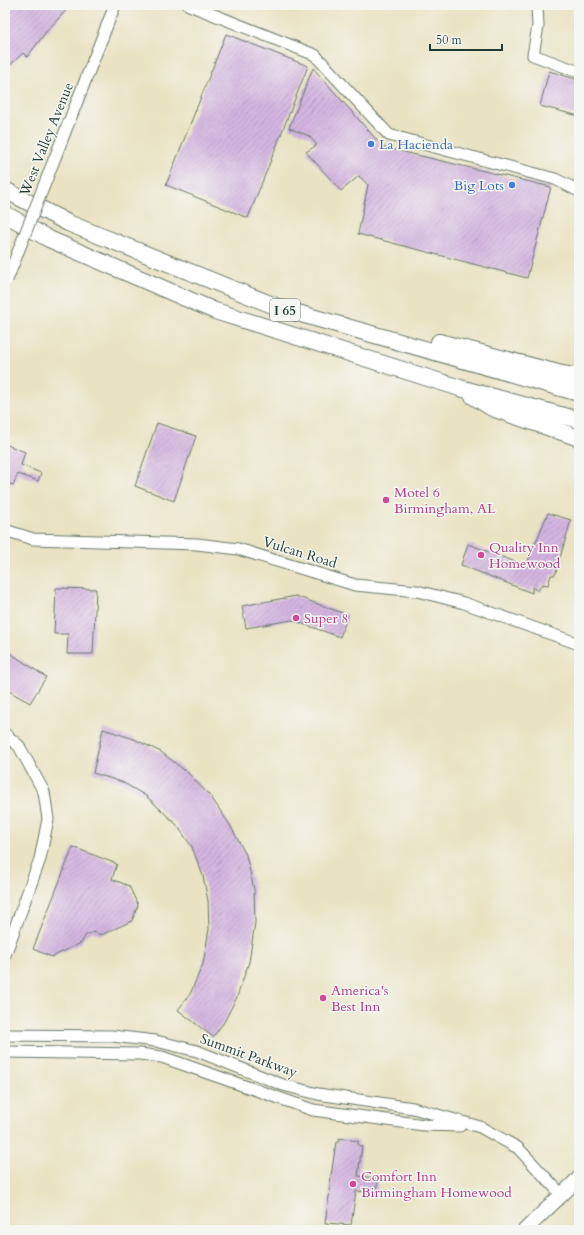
<svg xmlns="http://www.w3.org/2000/svg" width="584" height="1235" viewBox="0 0 584 1235" font-family="Cardo,serif">
	<defs>
		<pattern id="building-hatch" width="6" height="6" patternUnits="userSpaceOnUse"><rect width="6" height="6" fill="#d4b6e1"/><path d="M-1 1l2-2M0 6l6-6M5 7l2-2" fill="none" stroke="#ab95b7"/></pattern>
	</defs>
	<rect width="100%" height="100%" fill="#f6f6f2"/>
	<filter id="ink" filterUnits="userSpaceOnUse"><feTurbulence type="fractalNoise" baseFrequency=".025" numOctaves="2"/><feDisplacementMap in="SourceGraphic" scale="8" xChannelSelector="R" yChannelSelector="G"/><feConvolveMatrix kernelMatrix="1 2 1 2 8 2 1 2 1" color-interpolation-filters="sRGB"/></filter>
	<filter id="wash" filterUnits="userSpaceOnUse"><feTurbulence type="fractalNoise" baseFrequency=".012" numOctaves="4" result="noise"/><feDisplacementMap in="SourceGraphic" scale="16" xChannelSelector="R" yChannelSelector="G"/><feGaussianBlur stdDeviation="0.9" result="paint"/><feColorMatrix in="noise" values="0 0 0 0 0 0 0 0 0 0 0 0 0 0 0 0 0 1.4 0 .05"/><feComposite in="paint" operator="in"/></filter>
	<g filter="url(#wash)">
		<rect width="100%" height="100%" fill="#e9e3c3"/>
		<g id="blocks">
			<!-- building -->
			<path fill="url(#building-hatch)" d="M 5,5 L 71,5 L 46,32 L 27,57 L 23,53 L 5,70 Z
				M 226,34 L 308,66 L 248,218 L 166,185 Z
				M 313,68 L 383,147 L 551,187 L 527,278 L 358,234 L 368,185 L 359,176 L 341,191 L 306,152 L 317,145 L 309,136 L 289,128 Z
				M 549,71 L 579,80 L 579,116 L 540,106 Z
				M 157,423 L 196,436 L 174,501 L 135,486 Z
				M 5,444 L 25,452 L 21,465 L 41,473 L 38,481 L 18,474 L 13,485 L 5,482 Z
				M 548,513 L 571,520 L 555,575 L 551,575 L 548,585 L 542,584 L 538,591 L 532,587 L 532,593 L 461,565 L 468,544 L 526,566 Z
				M 56,588 L 96,589 L 93,654 L 67,654 L 68,634 L 54,634 Z
				M 296,596 L 348,615 L 340,637 L 292,620 L 246,628 L 242,606 Z
				M 10,653 L 46,677 L 30,703 L 5,689 L 5,661 Z
				M 103,729 L 134,739 L 161,752 L 188,773 L 211,797 L 230,825 L 246,855 L 254,889 L 255,923 L 249,962 L 237,997 L 224,1022 L 213,1037 L 178,1010 L 190,994 L 203,964 L 209,929 L 208,901 L 203,876 L 192,847 L 176,824 L 146,796 L 122,782 L 93,773 Z
				M 73,847 L 117,864 L 112,879 L 129,886 L 138,905 L 132,921 L 101,935 L 93,932 L 86,935 L 81,943 L 52,957 L 33,949 Z
				M 339,1138 L 358,1141 L 358,1145 L 362,1146 L 358,1176 L 378,1178 L 376,1193 L 356,1191 L 351,1225 L 325,1223 L 330,1190 L 329,1190 L 336,1142 L 339,1142 Z"/>
		</g>
	</g>
	<g filter="url(#ink)">
		<use href="#blocks" fill-opacity="0" stroke="#676" stroke-width="1"/>
		<g fill="none" stroke-linecap="round" stroke-linejoin="round">
			<!-- minor casing -->
			<g stroke="#676" stroke-width="13">
				<path id="minor" d="M 189,5 L 315,55 L 389,135 L 555,179 L 577,190 L 579,184
					M 537,5 L 538,26 L 533,55 L 579,72
					M 54,160 L 115,5
					M 5,530 L 33,539 L 197,544 L 238,549 L 355,585 L 417,591 L 464,603 L 579,644
					M 5,734 L 19,746 L 44,792 L 48,819 L 40,859 L 5,955
					M 5,1035 L 112,1036 L 156,1041 L 197,1051 L 283,1085 L 318,1094 L 413,1108 L 480,1127 L 518,1148 L 561,1194
					M 5,1052 L 140,1054 L 162,1057 L 313,1110 L 424,1125 L 460,1126"/>
			</g>
			<!-- major casing -->
			<g stroke="#676" stroke-width="16">
				<path id="major" d="M 525,1230 L 579,1178"/>
			</g>
			<!-- highway casing -->
			<g stroke="#676" stroke-width="18">
				<path id="highway" d="M 5,190 L 68,223 L 280,308 L 579,393
					M 5,214 L 49,239 L 215,311 L 460,388 L 579,420
					M 439,342 L 558,373 L 579,377
					M 473,396 L 492,408 L 579,438"/>
			</g>
			<!-- minor -->
			<use href="#minor" stroke="#fff" stroke-width="11"/>
			<!-- major -->
			<use href="#major" stroke="#fff" stroke-width="14"/>
			<!-- highway -->
			<use href="#highway" stroke="#fff" stroke-width="16"/>
			<!-- minor-bridge casing -->
			<g stroke="#676" stroke-width="13" stroke-linecap="butt">
				<path id="minor-bridge" d="M 7,280 L 54,160"/>
			</g>
			<!-- minor-bridge -->
			<use href="#minor-bridge" stroke="#fff" stroke-width="11"/>
		</g>
	</g>
	<!-- markers -->
	<g fill="#3f7fe0" stroke="#f6f6f2" stroke-width="1.5">
		<circle cx="371" cy="144" r="4"/>
		<circle cx="512" cy="185" r="4"/>
	</g>
	<g fill="#d1479c" stroke="#f6f6f2" stroke-width="1.5">
		<circle cx="386" cy="500" r="4"/>
		<circle cx="481" cy="555" r="4"/>
		<circle cx="296" cy="618" r="4"/>
		<circle cx="323" cy="998" r="4"/>
		<circle cx="353" cy="1184" r="4"/>
	</g>
	<g text-anchor="middle" stroke-width="3" stroke-linejoin="round" paint-order="stroke">
		<!-- shield labels -->
		<rect fill="#f6f6f2" stroke="#60746d" stroke-width="1" x="270" y="299" width="30" height="22" rx="3"/>
		<g font-size="13" font-weight="bold" fill="#1f3d34">
			<text x="285" y="315">I 65</text>
		</g>
		<!-- street labels -->
		<g font-size="14" fill="#1f3d34" stroke="#f6f6f2">
			<text transform="translate(46 139) rotate(-68)" y="5">West Valley Avenue</text>
			<text transform="translate(300 552) rotate(17)" y="5">Vulcan Road</text>
			<text transform="translate(249 1055) rotate(20)" y="5">Summit Parkway</text>
		</g>
		<!-- shop labels -->
		<g font-size="14" fill="#366cbe" stroke="#f6f6f2" text-anchor="start">
			<text x="379" y="149">La Hacienda</text>
			<text x="504" y="190" text-anchor="end">Big Lots</text>
		</g>
		<!-- hotel labels -->
		<g font-size="14" fill="#b23c85" stroke="#f6f6f2" text-anchor="start">
			<text x="394" y="497">Motel 6<tspan x="394" dy="16">Birmingham, AL</tspan></text>
			<text x="489" y="552">Quality Inn<tspan x="489" dy="16">Homewood</tspan></text>
			<text x="304" y="623">Super 8</text>
			<text x="331" y="995">America's<tspan x="331" dy="16">Best Inn</tspan></text>
			<text x="361" y="1181">Comfort Inn<tspan x="361" dy="16">Birmingham Homewood</tspan></text>
		</g>
	</g>
	<!-- margin -->
	<rect width="584" height="1235" fill="none" stroke="#f6f6f2" stroke-width="20"/>
	<!-- scale -->
	<path d="M430 44v6h72v-6" fill="none" stroke="#1f3d34" stroke-width="2"/>
	<text x="436" y="44" font-size="12" fill="#1f3d34" stroke="#f6f6f2" stroke-width="3" paint-order="stroke">50 m</text>
</svg>
